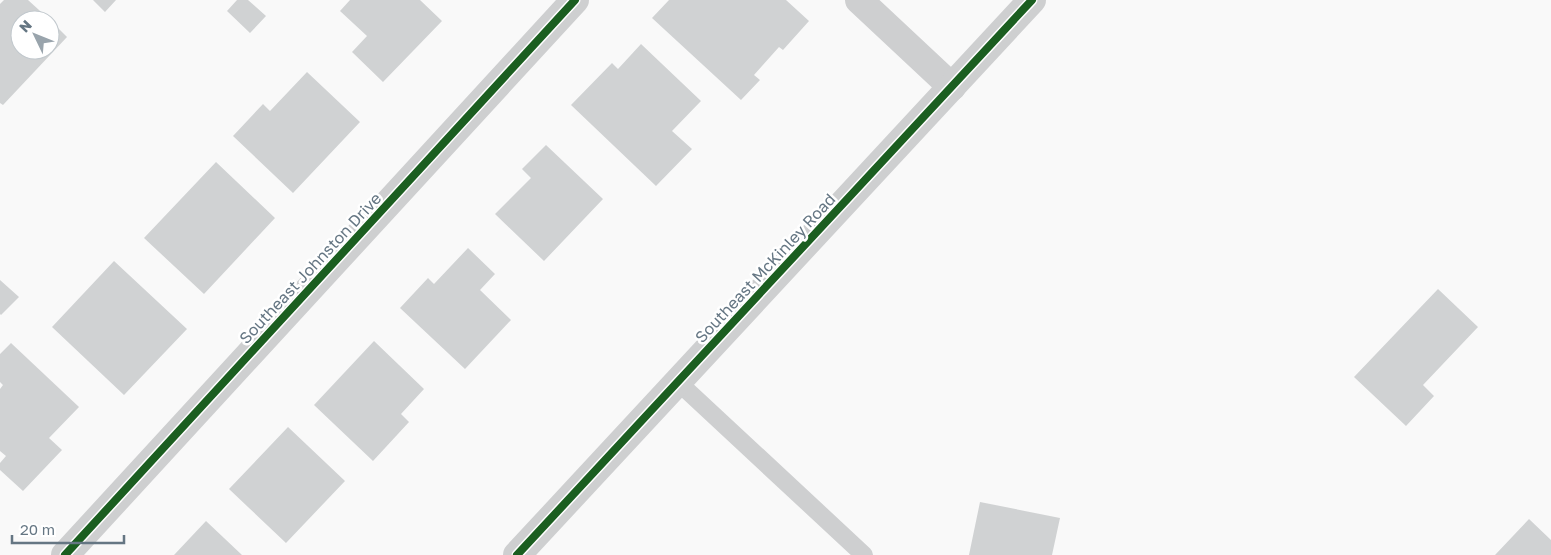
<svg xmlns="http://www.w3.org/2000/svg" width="1551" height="555" viewBox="0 0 1551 555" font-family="'Golos Text',sans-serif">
	<rect width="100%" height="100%" fill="#f9f9f9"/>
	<!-- building -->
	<path fill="#d0d2d3" d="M 4,0 L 28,0 L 50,20 L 20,20 L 20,50 L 50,50 L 50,20 L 67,37 L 3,105 L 0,103 L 0,4 Z
		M 93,0 L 116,0 L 105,12 Z
		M 237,0 L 248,0 L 266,16 L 250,33 L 227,11 Z
		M 350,0 L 420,0 L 442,21 L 383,82 L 352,52 L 367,36 L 340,11 Z
		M 669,0 L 786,0 L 809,21 L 783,50 L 779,47 L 754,75 L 760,80 L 741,100 L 652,18 Z
		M 641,44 L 701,101 L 672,131 L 692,149 L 656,186 L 571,105 L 612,63 L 618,69 Z
		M 307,72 L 360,122 L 293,193 L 233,136 L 263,104 L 270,111 Z
		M 546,145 L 603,199 L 544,261 L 495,214 L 531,178 L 522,169 Z
		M 216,162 L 275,218 L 204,294 L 144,238 Z
		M 468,248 L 495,274 L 480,290 L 511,320 L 465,369 L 400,308 L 428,278 L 434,284 Z
		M 114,261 L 187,329 L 124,395 L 52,327 Z
		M 0,280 L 19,297 L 1,315 L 0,314 Z
		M 1438,289 L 1478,327 L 1423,385 L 1434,396 L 1406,426 L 1354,377 Z
		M 374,341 L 424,389 L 401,414 L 409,422 L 373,461 L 314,405 Z
		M 11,343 L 79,407 L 49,438 L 62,450 L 23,491 L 0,470 L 0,463 L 6,456 L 0,451 L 0,389 L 3,385 L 0,382 L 0,354 Z
		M 288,427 L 345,481 L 286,543 L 229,489 Z
		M 980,502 L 1060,518 L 1052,555 L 969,555 Z
		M 1529,519 L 1551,540 L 1551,555 L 1495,555 Z
		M 206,521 L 242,555 L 174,555 Z"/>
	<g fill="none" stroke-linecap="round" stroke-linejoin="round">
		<!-- service -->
		<path stroke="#cecfd0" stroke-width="18" d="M 678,382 L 864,555"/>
		<!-- minor -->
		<path stroke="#cecfd0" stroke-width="28" d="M 859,0 L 952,87
			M 65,555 L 575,0"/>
		<!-- tertiary -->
		<path stroke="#cecfd0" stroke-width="28" d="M 517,555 L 1032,0"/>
		<!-- cycleway casing -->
		<g stroke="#fff" stroke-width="11">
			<path id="cycleway" d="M 65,555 L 575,0
				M 517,555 L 1032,0"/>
		</g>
		<!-- cycleway -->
		<use href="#cycleway" stroke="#1b5e20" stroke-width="8"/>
	</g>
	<g text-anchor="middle" stroke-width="5" stroke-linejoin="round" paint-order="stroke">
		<!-- street labels -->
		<g font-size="16" fill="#657683" stroke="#fff">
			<text transform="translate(310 268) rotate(-47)" y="6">Southeast Johnston Drive</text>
			<text transform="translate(765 268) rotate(-47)" y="6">Southeast McKinley Road</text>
		</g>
	</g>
	<!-- north arrow -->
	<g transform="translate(35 35) rotate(313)"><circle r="24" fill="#ffffff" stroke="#c1c8cd"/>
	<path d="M0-4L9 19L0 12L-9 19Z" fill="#99a4ac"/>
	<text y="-8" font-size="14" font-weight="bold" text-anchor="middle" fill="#657683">N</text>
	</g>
	<!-- scale -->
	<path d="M12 535v8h112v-8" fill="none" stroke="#657683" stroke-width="2.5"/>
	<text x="20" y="535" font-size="15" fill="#657683" stroke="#ffffff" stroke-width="4" paint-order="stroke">20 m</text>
</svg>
